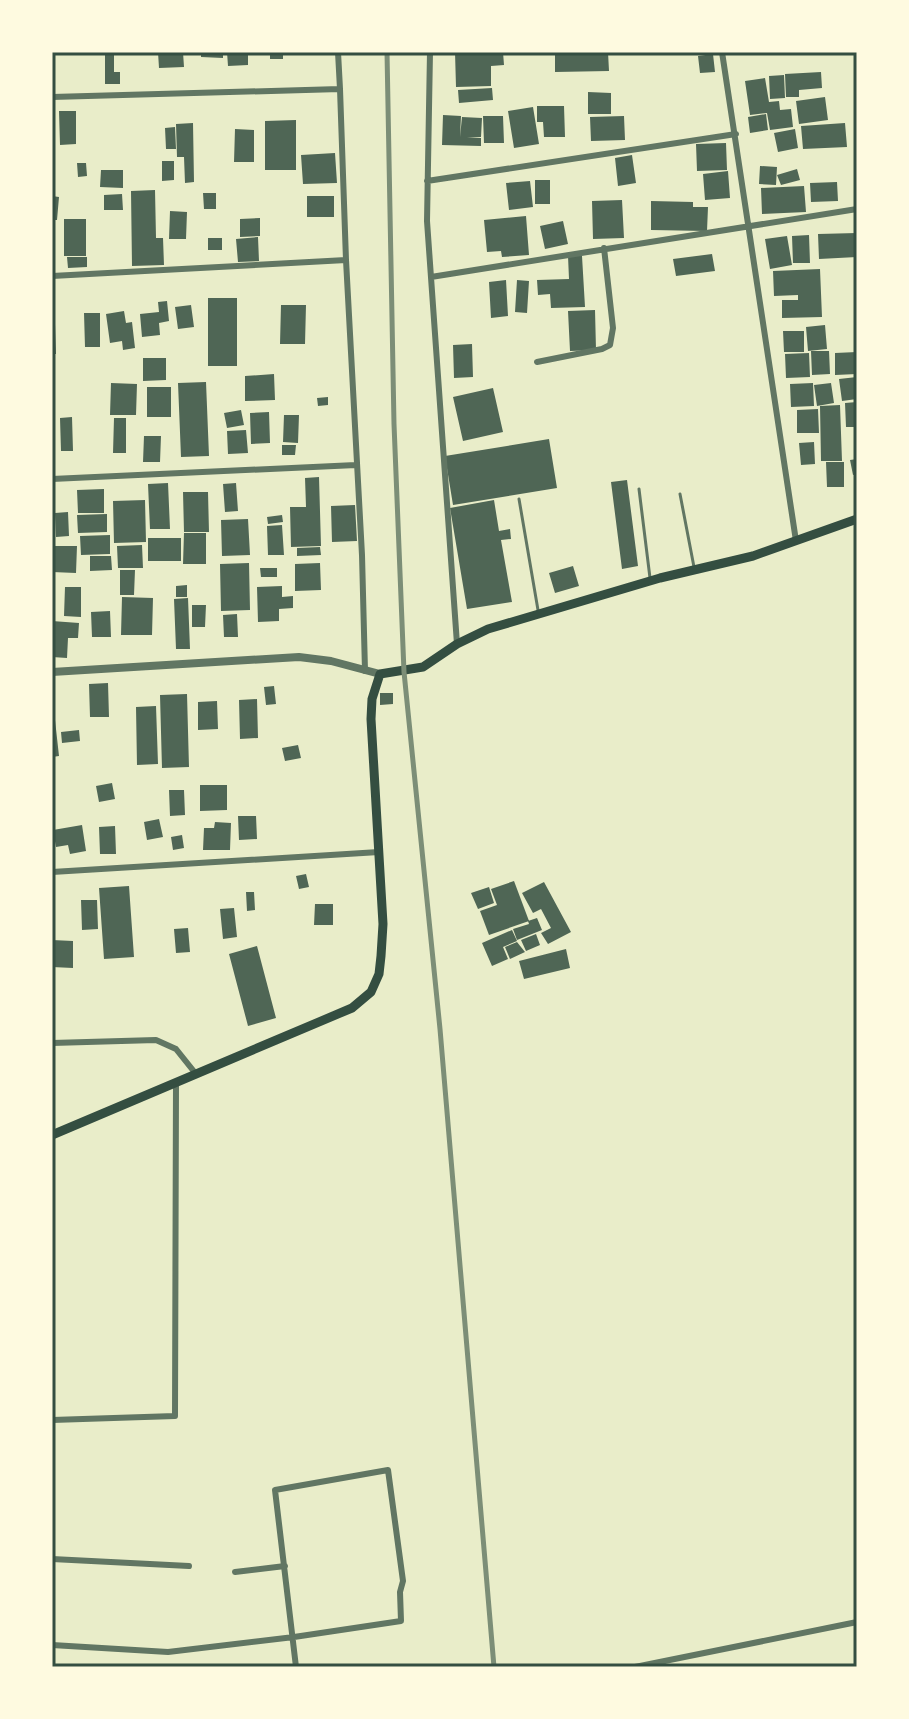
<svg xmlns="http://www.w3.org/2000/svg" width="909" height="1719" viewBox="0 0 909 1719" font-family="'Golos Text',sans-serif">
	<rect width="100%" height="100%" fill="#e9edc9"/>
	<!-- building -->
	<path fill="#4f6655" d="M 105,52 L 114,52 L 114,72 L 120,72 L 120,84 L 105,84 Z
		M 158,52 L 183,52 L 184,67 L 159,68 Z
		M 201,52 L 223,52 L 223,58 L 201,57 Z
		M 227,52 L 248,52 L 248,65 L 228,66 Z
		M 270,52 L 283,52 L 283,59 L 270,59 Z
		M 455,52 L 503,52 L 504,65 L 491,66 L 491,86 L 456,87 Z
		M 608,52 L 609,71 L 555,72 L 555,53 Z
		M 713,54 L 715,72 L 700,73 L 698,56 Z
		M 821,72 L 822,88 L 799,90 L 799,97 L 786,97 L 785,74 Z
		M 784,75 L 785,98 L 770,99 L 769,76 Z
		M 765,78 L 769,102 L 779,101 L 780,110 L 791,109 L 793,127 L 770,130 L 767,113 L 750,115 L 745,81 Z
		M 492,88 L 493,100 L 459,103 L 458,90 Z
		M 588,92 L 611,93 L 611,114 L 588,114 Z
		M 825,97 L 828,120 L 799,124 L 796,101 Z
		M 537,106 L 564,106 L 565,137 L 544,137 L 543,122 L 537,122 Z
		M 533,107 L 539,144 L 514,148 L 508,111 Z
		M 59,111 L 76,111 L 76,144 L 60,145 Z
		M 766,114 L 768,130 L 750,133 L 748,117 Z
		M 443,115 L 461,116 L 460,137 L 462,117 L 482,118 L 481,137 L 467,137 L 481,138 L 481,146 L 442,145 Z
		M 483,116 L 503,116 L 504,143 L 484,143 Z
		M 624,116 L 625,140 L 591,141 L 590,117 Z
		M 296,120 L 296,170 L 265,170 L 265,121 Z
		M 193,123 L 194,182 L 185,183 L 184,157 L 177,157 L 176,124 Z
		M 845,123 L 847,147 L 803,149 L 801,126 Z
		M 175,127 L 176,149 L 166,149 L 165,128 Z
		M 235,129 L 254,130 L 254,162 L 234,162 Z
		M 795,129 L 798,148 L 778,152 L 774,133 Z
		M 726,143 L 727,170 L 697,171 L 696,144 Z
		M 335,153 L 337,183 L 303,184 L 301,155 Z
		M 632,155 L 636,183 L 618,186 L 615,158 Z
		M 162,161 L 174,161 L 174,180 L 162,181 Z
		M 77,163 L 86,163 L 87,176 L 78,177 Z
		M 760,166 L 777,167 L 776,185 L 759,184 Z
		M 797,169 L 800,180 L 781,185 L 777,175 Z
		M 101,170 L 123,170 L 123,188 L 100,187 Z
		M 728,171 L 730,198 L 705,200 L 703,174 Z
		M 535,180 L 550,180 L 550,204 L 535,204 Z
		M 530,181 L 533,207 L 509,210 L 506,183 Z
		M 837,182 L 838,201 L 811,202 L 810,183 Z
		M 804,186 L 806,212 L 762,214 L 761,188 Z
		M 155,190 L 156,238 L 163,238 L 164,265 L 132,266 L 131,191 Z
		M 203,193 L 216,193 L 216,209 L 204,209 Z
		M 122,194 L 123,210 L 104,210 L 104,195 Z
		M 52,196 L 59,197 L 57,220 L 52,220 Z
		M 307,196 L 334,196 L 334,217 L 307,217 Z
		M 622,200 L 624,238 L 593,239 L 592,201 Z
		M 651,201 L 693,202 L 693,207 L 708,207 L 707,231 L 651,230 Z
		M 170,211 L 187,212 L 186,239 L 169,239 Z
		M 526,216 L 529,255 L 502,257 L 501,251 L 487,252 L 484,220 Z
		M 260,218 L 260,236 L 240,237 L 240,219 Z
		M 64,219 L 86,219 L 86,256 L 64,256 Z
		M 563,221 L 568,244 L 545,249 L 540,226 Z
		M 857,233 L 857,257 L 819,259 L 818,234 Z
		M 809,235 L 810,263 L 793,263 L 792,236 Z
		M 787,236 L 792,265 L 770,269 L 765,239 Z
		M 258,237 L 259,261 L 238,262 L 236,239 Z
		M 208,238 L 222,238 L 222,250 L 208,250 Z
		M 712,254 L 715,271 L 676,276 L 673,259 Z
		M 568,256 L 582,256 L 585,307 L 551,308 L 550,294 L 538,295 L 537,280 L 569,279 Z
		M 67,257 L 87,257 L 87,267 L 68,268 Z
		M 820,269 L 822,317 L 782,318 L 782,300 L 798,300 L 798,295 L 774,296 L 773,271 Z
		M 506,280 L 508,316 L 491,318 L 489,282 Z
		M 517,280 L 529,281 L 527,313 L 515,312 Z
		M 208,298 L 237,298 L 237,366 L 208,366 Z
		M 167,301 L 169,321 L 159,323 L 160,335 L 142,337 L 140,314 L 159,312 L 158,302 Z
		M 191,305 L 194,327 L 178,329 L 175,307 Z
		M 281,305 L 306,305 L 305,344 L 280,344 Z
		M 595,310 L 596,350 L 570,351 L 568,311 Z
		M 124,311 L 126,323 L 132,322 L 135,348 L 123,350 L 122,341 L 110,343 L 106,314 Z
		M 84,313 L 100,313 L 100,347 L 85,347 Z
		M 52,324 L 55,324 L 56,354 L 52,354 Z
		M 825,325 L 827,349 L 808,351 L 806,327 Z
		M 783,331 L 804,331 L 804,352 L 784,352 Z
		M 472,344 L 473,377 L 454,378 L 453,345 Z
		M 811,351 L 829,351 L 830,374 L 812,375 Z
		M 857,352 L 857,374 L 835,375 L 835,353 Z
		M 809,353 L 810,377 L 786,378 L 785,354 Z
		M 143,358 L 166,358 L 166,380 L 143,381 Z
		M 274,374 L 275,400 L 245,401 L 245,376 Z
		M 857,377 L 857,399 L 842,401 L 839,379 Z
		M 206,382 L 209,456 L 181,457 L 178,383 Z
		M 111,383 L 137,384 L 136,415 L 110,415 Z
		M 813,383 L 814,406 L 791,407 L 790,384 Z
		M 831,383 L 834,403 L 817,406 L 814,385 Z
		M 147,387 L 171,387 L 171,417 L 147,417 Z
		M 493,388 L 503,432 L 463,441 L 453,397 Z
		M 328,397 L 328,405 L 318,406 L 317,398 Z
		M 857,402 L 857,427 L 846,427 L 845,403 Z
		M 840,405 L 842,461 L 821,461 L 820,406 Z
		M 818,409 L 819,433 L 797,433 L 797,410 Z
		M 241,410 L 244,425 L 227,428 L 224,413 Z
		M 269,412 L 270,443 L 251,444 L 250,413 Z
		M 284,415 L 299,415 L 298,443 L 283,442 Z
		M 72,417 L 73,451 L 61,451 L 60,418 Z
		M 114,418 L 126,418 L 126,453 L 113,453 Z
		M 246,430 L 248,453 L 228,454 L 227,431 Z
		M 144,436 L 161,436 L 160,462 L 143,462 Z
		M 549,439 L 557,488 L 453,505 L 445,456 Z
		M 814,442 L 815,464 L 801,465 L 799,443 Z
		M 282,445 L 296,445 L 295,455 L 282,455 Z
		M 857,459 L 857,474 L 853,475 L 850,460 Z
		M 826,462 L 844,462 L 844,487 L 827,487 Z
		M 319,477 L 321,546 L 291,547 L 290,507 L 306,507 L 305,478 Z
		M 627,480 L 638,566 L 622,569 L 611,482 Z
		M 168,483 L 170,529 L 150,529 L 148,484 Z
		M 236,483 L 238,511 L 225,512 L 223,484 Z
		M 104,489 L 104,513 L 78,513 L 77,490 Z
		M 183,492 L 208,492 L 209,532 L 184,532 Z
		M 145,500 L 146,542 L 114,543 L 113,501 Z
		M 494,500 L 499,531 L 510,529 L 511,539 L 501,540 L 512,602 L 467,609 L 450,508 Z
		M 355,505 L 357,541 L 332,542 L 331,506 Z
		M 68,512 L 69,536 L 56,537 L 55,513 Z
		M 107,514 L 107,532 L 78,533 L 77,515 Z
		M 282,515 L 283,522 L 268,524 L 267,517 Z
		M 248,519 L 250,555 L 222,556 L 221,520 Z
		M 282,525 L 284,555 L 268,555 L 267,526 Z
		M 184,533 L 206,533 L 206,564 L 183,564 Z
		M 110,535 L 110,554 L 81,555 L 80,536 Z
		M 148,538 L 181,538 L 181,561 L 148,561 Z
		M 142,545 L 143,568 L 118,568 L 117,546 Z
		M 52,546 L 77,546 L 76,573 L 52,572 Z
		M 320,547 L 321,555 L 297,556 L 297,548 Z
		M 90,556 L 111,556 L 112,570 L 90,571 Z
		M 249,563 L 250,610 L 221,611 L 220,564 Z
		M 320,563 L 321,590 L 295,591 L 295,564 Z
		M 573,566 L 579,586 L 555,593 L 549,573 Z
		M 260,568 L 277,568 L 277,577 L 261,577 Z
		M 120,570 L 135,570 L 134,595 L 120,595 Z
		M 187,585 L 187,597 L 176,597 L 176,586 Z
		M 282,586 L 282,597 L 293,596 L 293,608 L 279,609 L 279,621 L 258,622 L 257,587 Z
		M 65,587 L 81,587 L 81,617 L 64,616 Z
		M 122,597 L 153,598 L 152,635 L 121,635 Z
		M 188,598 L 190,649 L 176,649 L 174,599 Z
		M 192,605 L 206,605 L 205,627 L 192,627 Z
		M 110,611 L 111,637 L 92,637 L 91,612 Z
		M 237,614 L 238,637 L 224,637 L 223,615 Z
		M 52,621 L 79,623 L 78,638 L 68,638 L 67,658 L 52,657 Z
		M 108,683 L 109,717 L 90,717 L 89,684 Z
		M 274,686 L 276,704 L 266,705 L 264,687 Z
		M 380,693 L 393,693 L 393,704 L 380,705 Z
		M 187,694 L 189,767 L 162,768 L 160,695 Z
		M 257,699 L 258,738 L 240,739 L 239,700 Z
		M 217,701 L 218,729 L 198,730 L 198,702 Z
		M 156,706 L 158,764 L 137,765 L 136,707 Z
		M 52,711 L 54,711 L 59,756 L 52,757 Z
		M 79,730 L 80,741 L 62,743 L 61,732 Z
		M 298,745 L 301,758 L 285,761 L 282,748 Z
		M 112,783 L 115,799 L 99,802 L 96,786 Z
		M 200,785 L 227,785 L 227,810 L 200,811 Z
		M 169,790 L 184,790 L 185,815 L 170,816 Z
		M 238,816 L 256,816 L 257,839 L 239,840 Z
		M 159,819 L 163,837 L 147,840 L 144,822 Z
		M 215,822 L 231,823 L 230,850 L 203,850 L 204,828 L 214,828 Z
		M 82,825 L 86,851 L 70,854 L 68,845 L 56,847 L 53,830 Z
		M 115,826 L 116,854 L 100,854 L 99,827 Z
		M 182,835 L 184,848 L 173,850 L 171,837 Z
		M 306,874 L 309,887 L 299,889 L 296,876 Z
		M 514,881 L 529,921 L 489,935 L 480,911 L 497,905 L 491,889 Z
		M 544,882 L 571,932 L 548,944 L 541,933 L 551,928 L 541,909 L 533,913 L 522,893 Z
		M 129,886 L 134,957 L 104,959 L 99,888 Z
		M 489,887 L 494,903 L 478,909 L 471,893 Z
		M 246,892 L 254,892 L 255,910 L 247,911 Z
		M 81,900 L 97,900 L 98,929 L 82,930 Z
		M 315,904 L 333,904 L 333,925 L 314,925 Z
		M 234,908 L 237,937 L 223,939 L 220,909 Z
		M 537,918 L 542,930 L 517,940 L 513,929 L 529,924 L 528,921 Z
		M 188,928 L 190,952 L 176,953 L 174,929 Z
		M 512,930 L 517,941 L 503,947 L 508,959 L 492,966 L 482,943 Z
		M 536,934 L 540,945 L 526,951 L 521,940 Z
		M 52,940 L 73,941 L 73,968 L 52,967 Z
		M 517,942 L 525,952 L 510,959 L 505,947 Z
		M 257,946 L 276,1018 L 248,1026 L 229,954 Z
		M 566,949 L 570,968 L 524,979 L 519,961 Z"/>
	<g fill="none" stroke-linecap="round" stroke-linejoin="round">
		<!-- service -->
		<path stroke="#617663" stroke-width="3" d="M 639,489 L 650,578
			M 680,494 L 694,567
			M 519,499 L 538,610"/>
		<!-- minor -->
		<path stroke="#617663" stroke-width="6" d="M 430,52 L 427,221 L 457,644
			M 722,52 L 796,541
			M 340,89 L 346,260
			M 52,97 L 340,89 L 338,52
			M 427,181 L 736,134
			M 52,276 L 346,260 L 362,555 L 365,671
			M 431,277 L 857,209
			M 537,362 L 602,349 L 610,345 L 613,328 L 604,248
			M 52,479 L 356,465
			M 52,872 L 379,852
			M 52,1043 L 156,1040 L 176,1049 L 196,1074
			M 52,1420 L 175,1416 L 176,1083
			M 52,1559 L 189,1566
			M 235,1572 L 285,1566
			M 52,1645 L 168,1652 L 294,1637 L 401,1621 L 400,1592 L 403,1581 L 388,1470 L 275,1490 L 296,1667
			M 635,1667 L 857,1622"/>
		<!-- tertiary -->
		<path stroke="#617663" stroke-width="8" d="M 52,672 L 299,657 L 331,661 L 380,674"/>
		<!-- secondary -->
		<path stroke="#344e41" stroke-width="9" d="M 52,1135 L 352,1008 L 371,992 L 379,974 L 381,956 L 383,924 L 371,719 L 372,699 L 380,674 L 423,667 L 457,644 L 488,629 L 660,578 L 753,556 L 857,519"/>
		<!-- rail -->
		<path stroke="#7c8e77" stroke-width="5" d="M 387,52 L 394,424 L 404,672 L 440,1029 L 494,1667"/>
	</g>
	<!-- border -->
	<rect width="909" height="1719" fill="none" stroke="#fefae0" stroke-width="108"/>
	<rect x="54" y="54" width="801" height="1611" fill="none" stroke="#344e41" stroke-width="3"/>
</svg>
